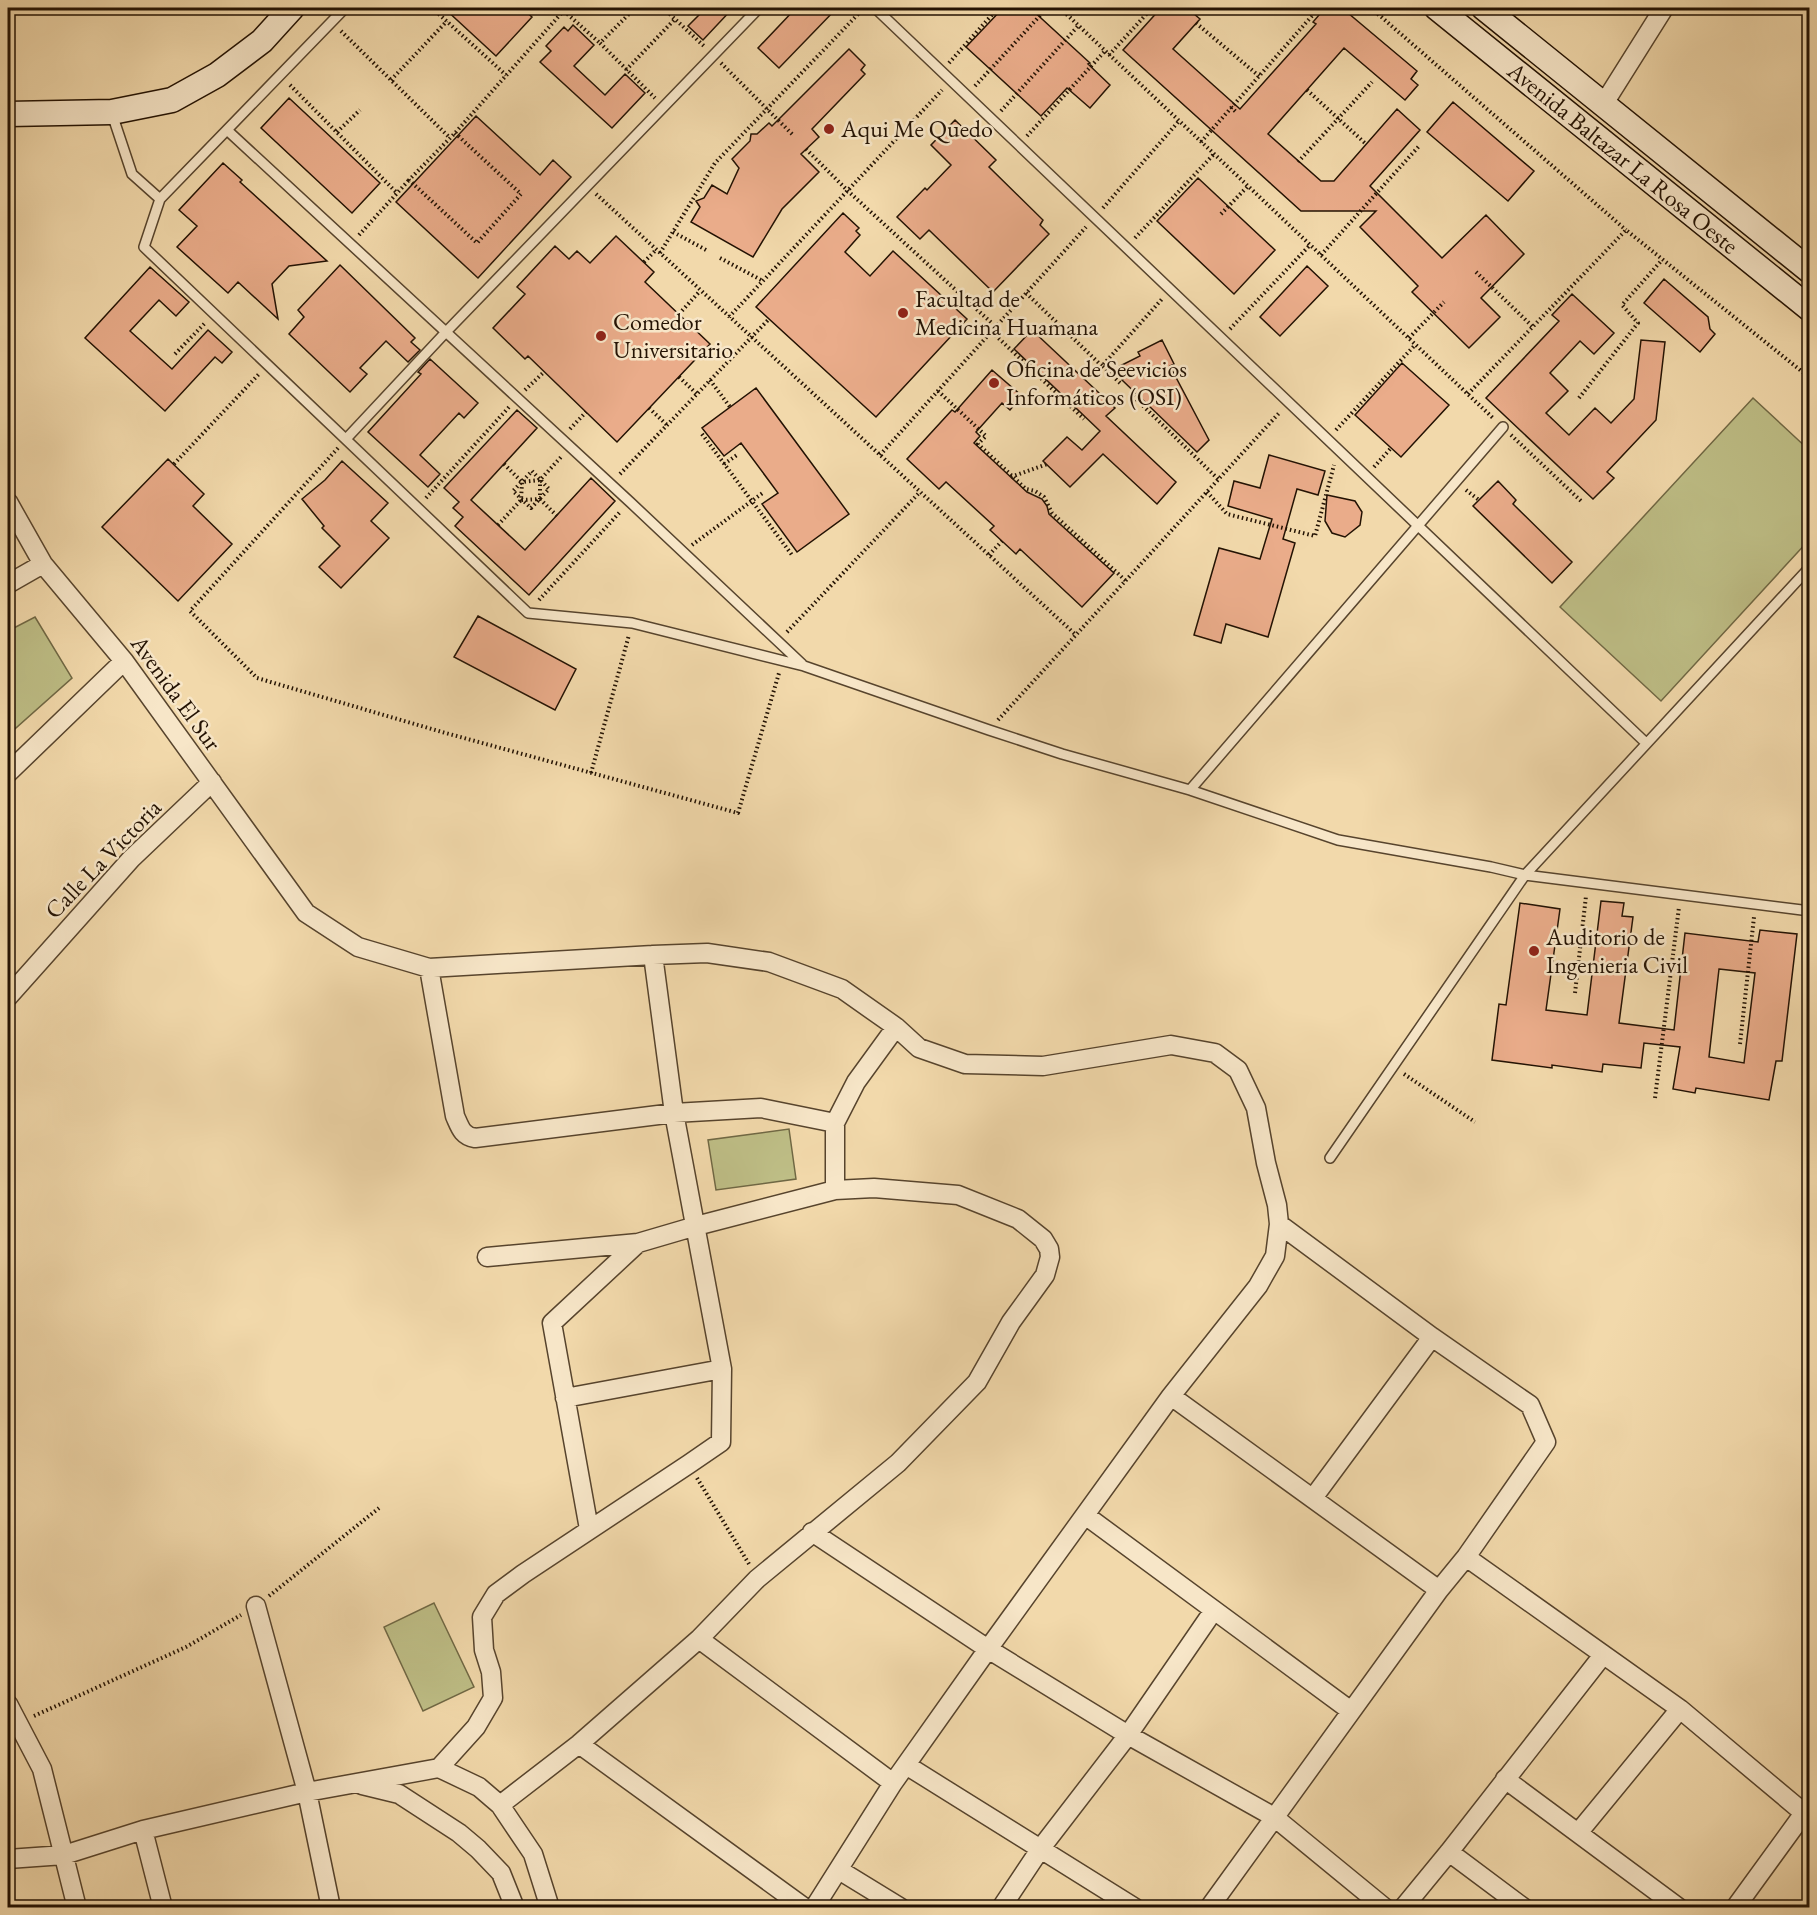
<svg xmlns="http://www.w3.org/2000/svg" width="1817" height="1915" viewBox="0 0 1817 1915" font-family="'EB Garamond',serif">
	<rect width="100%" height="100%" fill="#f2d9ab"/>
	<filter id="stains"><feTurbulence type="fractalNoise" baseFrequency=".00333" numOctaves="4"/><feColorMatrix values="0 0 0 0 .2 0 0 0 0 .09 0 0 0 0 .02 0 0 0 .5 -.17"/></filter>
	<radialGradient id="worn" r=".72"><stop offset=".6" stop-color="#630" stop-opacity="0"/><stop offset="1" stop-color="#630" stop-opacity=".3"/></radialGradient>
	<!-- green -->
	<path fill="#bebe86" stroke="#706844" stroke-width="1.5" d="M 1753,398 L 1809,450 L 1809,540 L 1661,701 L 1560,607 Z
		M 35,617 L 72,678 L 8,735 L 8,631 Z
		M 789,1129 L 796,1179 L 716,1190 L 708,1140 Z
		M 434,1603 L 474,1687 L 423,1711 L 384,1627 Z"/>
	<!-- building -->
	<path fill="#eaac8a" stroke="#231203" stroke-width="1.5" fill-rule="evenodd" d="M 444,8 L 522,8 L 532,17 L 496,56 Z
		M 706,8 L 733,8 L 703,40 L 688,26 Z
		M 796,8 L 837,8 L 779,68 L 758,48 Z
		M 1003,8 L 1030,8 L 1090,63 L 1088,64 L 1110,85 L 1090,108 L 1067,88 L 1041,116 L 966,47 Z
		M 1161,8 L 1187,8 L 1200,19 L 1173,49 L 1240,109 L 1316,24 L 1313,22 L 1325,8 L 1342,8 L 1417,71 L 1411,79 L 1418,85 L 1405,100 L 1344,48 L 1268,134 L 1321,181 L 1334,181 L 1397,109 L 1420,130 L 1370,186 L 1442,258 L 1486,215 L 1524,254 L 1481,298 L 1500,317 L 1469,348 L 1412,292 L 1418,286 L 1360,227 L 1376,211 L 1301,211 L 1123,50 Z
		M 573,25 L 594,45 L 574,66 L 605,95 L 625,74 L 645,93 L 612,128 L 540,62 L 551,51 L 546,46 L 564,27 L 568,31 Z
		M 849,49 L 865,65 L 861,70 L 865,74 L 812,129 L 819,137 L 801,154 L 819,172 L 782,209 L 753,257 L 691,222 L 700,207 L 696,201 L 704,198 L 712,185 L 727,194 L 739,168 L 732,159 L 750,141 L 751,134 L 757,134 L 769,123 L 772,126 Z
		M 289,98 L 380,183 L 352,213 L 261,128 Z
		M 1453,102 L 1534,171 L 1508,201 L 1427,132 Z
		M 476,116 L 540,175 L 553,160 L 571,177 L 478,278 L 396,202 Z
		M 955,120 L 996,160 L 989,167 L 1043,220 L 1040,225 L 1049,234 L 993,292 L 929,230 L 920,239 L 897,217 L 925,188 L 927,190 L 951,165 L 931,145 Z
		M 223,163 L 242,180 L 240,182 L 327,261 L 289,266 L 272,284 L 278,319 L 238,282 L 228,293 L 177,247 L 197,226 L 179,210 Z
		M 1198,178 L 1275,250 L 1234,294 L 1157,221 Z
		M 843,213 L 859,228 L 856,231 L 860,235 L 845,252 L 870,276 L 893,251 L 967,319 L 876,417 L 756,307 Z
		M 616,236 L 654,272 L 645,282 L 710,344 L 617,442 L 528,356 L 525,359 L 493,328 L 525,294 L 517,287 L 555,246 L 569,259 L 577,251 L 590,263 Z
		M 340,265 L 415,338 L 411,342 L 420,350 L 408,362 L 386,341 L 360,368 L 367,374 L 350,392 L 289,334 L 304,317 L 298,310 Z
		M 1307,266 L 1328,286 L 1280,336 L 1260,317 Z
		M 150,267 L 189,302 L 176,316 L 159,300 L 130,331 L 172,369 L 208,330 L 232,352 L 222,363 L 215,357 L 165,411 L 85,338 Z
		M 1664,279 L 1708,317 L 1710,329 L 1715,334 L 1700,352 L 1644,303 Z
		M 1572,294 L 1614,333 L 1594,354 L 1580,341 L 1550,373 L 1568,391 L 1546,413 L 1569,435 L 1595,408 L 1611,423 L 1634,399 L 1641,340 L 1665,342 L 1656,420 L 1607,472 L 1614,478 L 1593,499 L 1486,398 L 1559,321 L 1552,315 Z
		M 1032,330 L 1115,408 L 1106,416 L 1176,482 L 1157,504 L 1103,454 L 1070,487 L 1043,461 L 1067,437 L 1082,450 L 1100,431 L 1014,349 Z
		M 1162,340 L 1174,364 L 1170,366 L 1209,440 L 1197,452 L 1122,380 L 1128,374 L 1120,366 L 1140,356 L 1138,352 Z
		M 430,359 L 478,403 L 464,418 L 459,413 L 420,455 L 440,474 L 428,487 L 368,432 L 421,374 L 418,372 Z
		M 1402,363 L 1449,405 L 1401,457 L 1355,415 Z
		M 992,370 L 1022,396 L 1010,410 L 1002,403 L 976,432 L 980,436 L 974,443 L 1027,492 L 1042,499 L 1047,506 L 1049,514 L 1114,573 L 1082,607 L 1020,549 L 1016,554 L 990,530 L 994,526 L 946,482 L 939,489 L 907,459 L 952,410 L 955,412 Z
		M 756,388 L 849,514 L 797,552 L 762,504 L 778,493 L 741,443 L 724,456 L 702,428 Z
		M 517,410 L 537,428 L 471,500 L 525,550 L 591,478 L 615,501 L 529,595 L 455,526 L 463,517 L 453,508 L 459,502 L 444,488 Z
		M 1269,455 L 1325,471 L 1318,495 L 1297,489 L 1283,539 L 1295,543 L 1268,637 L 1226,624 L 1221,643 L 1194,635 L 1219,548 L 1260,559 L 1272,519 L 1228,506 L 1234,481 L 1260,488 Z
		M 168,459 L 204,494 L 193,506 L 232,544 L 178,601 L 102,527 Z
		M 342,461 L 388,503 L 371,521 L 389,538 L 341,588 L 319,567 L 340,546 L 322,528 L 324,526 L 302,499 L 325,480 Z
		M 1498,481 L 1516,500 L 1513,504 L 1572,562 L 1552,583 L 1473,506 Z
		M 1327,495 L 1355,501 L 1362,512 L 1360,525 L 1345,537 L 1332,533 L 1325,521 Z
		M 478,616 L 576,669 L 555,710 L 454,657 Z
		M 1601,901 L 1624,903 L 1622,916 L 1633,917 L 1619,1023 L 1674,1030 L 1685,933 L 1758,942 L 1760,930 L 1797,934 L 1782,1061 L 1776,1061 L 1769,1100 L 1696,1088 L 1695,1093 L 1673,1089 L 1680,1047 L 1644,1043 L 1641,1068 L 1603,1064 L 1602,1072 L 1552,1065 L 1552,1068 L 1492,1060 L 1499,1004 L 1506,1005 L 1520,903 L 1560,909 L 1546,1010 L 1587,1015 ZM 1719,969 L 1755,973 L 1744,1063 L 1709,1057 Z"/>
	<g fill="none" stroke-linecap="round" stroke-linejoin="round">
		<!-- lane casing -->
		<g stroke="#57442d" stroke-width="12">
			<path id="lane" d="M 345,8 L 160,199 L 144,247 L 528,613 L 632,623 L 804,666 L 989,730 L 1062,754 L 1190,790 L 1338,840 L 1491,867 L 1525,875 L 1810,911
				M 875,8 L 1646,743
				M 112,114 L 132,174 L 160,199
				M 227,130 L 630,502 L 802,664
				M 346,439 L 446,332 L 759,8
				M 1190,790 L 1503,427
				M 1330,1158 L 1525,875 L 1810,567"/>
		</g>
		<!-- street casing -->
		<g stroke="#57442d" stroke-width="21">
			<path id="street" d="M 1603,105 L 1664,8
				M 8,502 L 43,564 L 124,661 L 306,913 L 358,947 L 429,968 L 653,955 L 707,953 L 769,962 L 842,989 L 896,1027 L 919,1048 L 965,1064 L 1043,1066 L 1171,1045 L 1215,1053 L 1238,1070 L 1256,1108 L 1266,1163 L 1277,1205 L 1279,1224 L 1275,1256 L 1258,1286 L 1171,1396 L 988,1649 L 893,1783 L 814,1908
				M 8,584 L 43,564
				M 8,773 L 124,661
				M 429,968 L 455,1116 C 460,1127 462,1136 475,1138 L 674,1113 L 761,1108 L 835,1123
				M 8,997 L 131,859 L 212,782
				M 835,1190 L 835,1123 L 856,1082 L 896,1027
				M 487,1257 L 638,1243
				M 1171,1396 L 1439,1590
				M 565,1398 L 722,1369
				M 1313,1498 L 1432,1337
				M 1085,1515 L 1351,1711
				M 812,1532 L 988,1649 L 1128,1735 L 1274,1817 L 1385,1908
				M 1466,1557 L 1680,1709 L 1804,1813
				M 256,1606 L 307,1792 L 331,1908
				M 699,1639 L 893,1783
				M 8,1704 L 42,1769 L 77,1908
				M 579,1744 L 805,1908
				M 906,1765 L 1135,1908
				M 439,1768 L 476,1727 L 493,1698 L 491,1672 L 484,1650 L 482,1617 L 496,1594 L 523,1574 L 689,1464 L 721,1442 L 722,1369 L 674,1113 L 653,955
				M 1505,1779 L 1679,1908
				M 362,1785 L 399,1794 L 459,1833 L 478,1849 L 501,1873 L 515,1908
				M 500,1805 L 579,1744 L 699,1639 L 757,1579 L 898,1463 L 977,1382 L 1011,1322 L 1045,1275 L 1050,1257 L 1049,1249 L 1043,1239 L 1018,1219 L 958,1195 L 874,1188 L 835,1190 L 696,1226 L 638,1243 L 552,1323 L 589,1529
				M 143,1830 L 163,1908
				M 1578,1833 L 1680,1709
				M 1449,1852 L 1524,1908
				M 8,1859 L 64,1855 L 143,1830 L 307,1792 L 439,1768 L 479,1787 L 500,1805 L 533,1854 L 550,1908
				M 839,1870 L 901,1908
				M 1001,1908 L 1041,1848 L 1128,1735 L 1214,1610
				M 1209,1908 L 1439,1590 L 1466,1557 L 1546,1442 L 1530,1405 L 1432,1337 L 1279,1224
				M 1403,1908 L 1449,1852 L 1603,1655
				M 1735,1908 L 1804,1813 L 1810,1808"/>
		</g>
		<!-- secondary casing -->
		<g stroke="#231203" stroke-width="27">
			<path id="secondary" d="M 1437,8 L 1810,309
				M 1484,8 L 1810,271
				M 8,114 L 112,112 L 172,100 L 217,75 L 262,41 L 292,8"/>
		</g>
		<!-- path -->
		<path stroke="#231203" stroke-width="4" stroke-dasharray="1.5 3" stroke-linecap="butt" d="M 432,8 L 506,75
			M 635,8 L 600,43 L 655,98
			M 663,8 L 705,47
			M 1060,8 L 1493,418
			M 1306,8 L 1314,14
			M 1371,8 L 1626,230
			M 564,11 L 600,43
			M 1196,23 L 1259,76
			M 341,31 L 450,138
			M 1109,55 L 1152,8
			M 721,63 L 793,135
			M 949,63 L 998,8
			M 626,70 L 675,19
			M 391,80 L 447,21
			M 290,85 L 397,193
			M 975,86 L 1047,8
			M 1307,90 L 1366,144
			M 1231,107 L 1237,113
			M 1001,111 L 1079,25
			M 337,132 L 360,110
			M 455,133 L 521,194 L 477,243 L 409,180 L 455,133 L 566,8
			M 1027,136 L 1105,51
			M 1201,142 L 1319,8
			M 806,149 L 848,191 L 996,327
			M 1298,162 L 1372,82
			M 596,194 L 1076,635
			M 1103,208 L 1179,121
			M 1221,214 L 1248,186
			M 673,232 L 708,251
			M 359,235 L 409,180
			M 1135,238 L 1214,154
			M 660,253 L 715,163 L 862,10
			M 1321,255 L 1420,145
			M 720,258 L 763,281
			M 644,262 L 656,250
			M 1476,272 L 1533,327
			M 1026,293 L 1102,366
			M 679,314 L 700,291
			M 729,317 L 942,90
			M 1230,329 L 1310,245
			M 992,332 L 1084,419
			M 1409,338 L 1444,302
			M 175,354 L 205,323
			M 679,377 L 697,394
			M 710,380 L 730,407
			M 1120,383 L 1102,366 L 1162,299
			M 525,390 L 544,372
			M 938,391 L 986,436 L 978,444 L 1026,489 L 1035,491 L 1044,497 L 1052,513 L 1126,581
			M 1130,393 L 1218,479
			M 1468,394 L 1626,230 L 1810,378
			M 1579,398 L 1638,323 L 1622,305 L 1662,260
			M 649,408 L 667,425
			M 570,429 L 586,412
			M 1336,430 L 1415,345
			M 702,434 L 792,555
			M 1511,435 L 1581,501
			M 338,448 L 190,611 L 257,678 L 442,732 L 738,813 L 779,673
			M 880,455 L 1086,227
			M 174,464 L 259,374
			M 504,464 L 522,482
			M 724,464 L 737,455
			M 1374,467 L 1391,448
			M 532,471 L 549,489 L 531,508 L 513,491 Z
			M 620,474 L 769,319
			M 1011,477 L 1047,464
			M 540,480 L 540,499 L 521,500 L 522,482 L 540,480 L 561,457
			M 1466,490 L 1479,500
			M 1207,492 L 1227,514 L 1315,536 L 1334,465
			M 426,498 L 510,406
			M 540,499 L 557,516
			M 498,525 L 521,500
			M 692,545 L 764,492
			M 989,555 L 1002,541
			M 539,600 L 621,511
			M 787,632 L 920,492
			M 998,720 L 1280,412
			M 591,773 L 629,635
			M 1575,993 L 1586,896
			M 1740,1044 L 1754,917
			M 1404,1074 L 1475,1122
			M 1655,1098 L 1679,907
			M 697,1478 L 749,1564
			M 269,1596 L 379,1508
			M 34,1716 L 186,1647 L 241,1615"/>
		<!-- lane -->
		<use href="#lane" stroke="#f7e6c8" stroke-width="9"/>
		<!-- street -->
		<use href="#street" stroke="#f7e6c8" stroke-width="18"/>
		<!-- secondary -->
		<use href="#secondary" stroke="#f7e6c8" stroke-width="24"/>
	</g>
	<!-- markers -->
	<g fill="#8f2418" stroke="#f7e6c8" stroke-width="2">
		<circle cx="829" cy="129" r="6"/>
		<circle cx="903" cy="313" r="6"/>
		<circle cx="601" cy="336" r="6"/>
		<circle cx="994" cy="383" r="6"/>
		<circle cx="1534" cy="951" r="6"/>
	</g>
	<g text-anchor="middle" stroke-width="5" stroke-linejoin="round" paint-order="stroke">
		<!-- poi labels -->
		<g font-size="24" fill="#231203" stroke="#f7e6c8" text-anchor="start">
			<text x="841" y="137">Aqui Me Quedo</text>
			<text x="915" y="307">Facultad de<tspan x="915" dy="28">Medicina Huamana</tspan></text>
			<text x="613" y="330">Comedor<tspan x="613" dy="28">Universitario</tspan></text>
			<text x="1006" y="377">Oficina de Seevicios<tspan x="1006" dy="28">Informáticos (OSI)</tspan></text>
			<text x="1546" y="945">Auditorio de<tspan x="1546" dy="28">Ingenieria Civil</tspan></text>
		</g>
		<!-- street labels -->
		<g font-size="24" fill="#231203" stroke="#f7e6c8">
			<text transform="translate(1623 158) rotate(39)" y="8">Avenida Baltazar La Rosa Oeste</text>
			<text transform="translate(176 693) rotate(54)" y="8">Avenida El Sur</text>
			<text transform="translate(103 859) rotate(-46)" y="8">Calle La Victoria</text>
		</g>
	</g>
	<!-- margin -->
	<rect width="1817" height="1915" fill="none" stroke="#f2d9ab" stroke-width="30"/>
	<rect x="9" y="9" width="1799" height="1897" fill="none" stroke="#231203" stroke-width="3"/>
	<rect x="15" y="15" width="1787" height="1885" fill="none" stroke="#231203" stroke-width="1.5"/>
	<rect width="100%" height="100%" filter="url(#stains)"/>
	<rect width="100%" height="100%" fill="url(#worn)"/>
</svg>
